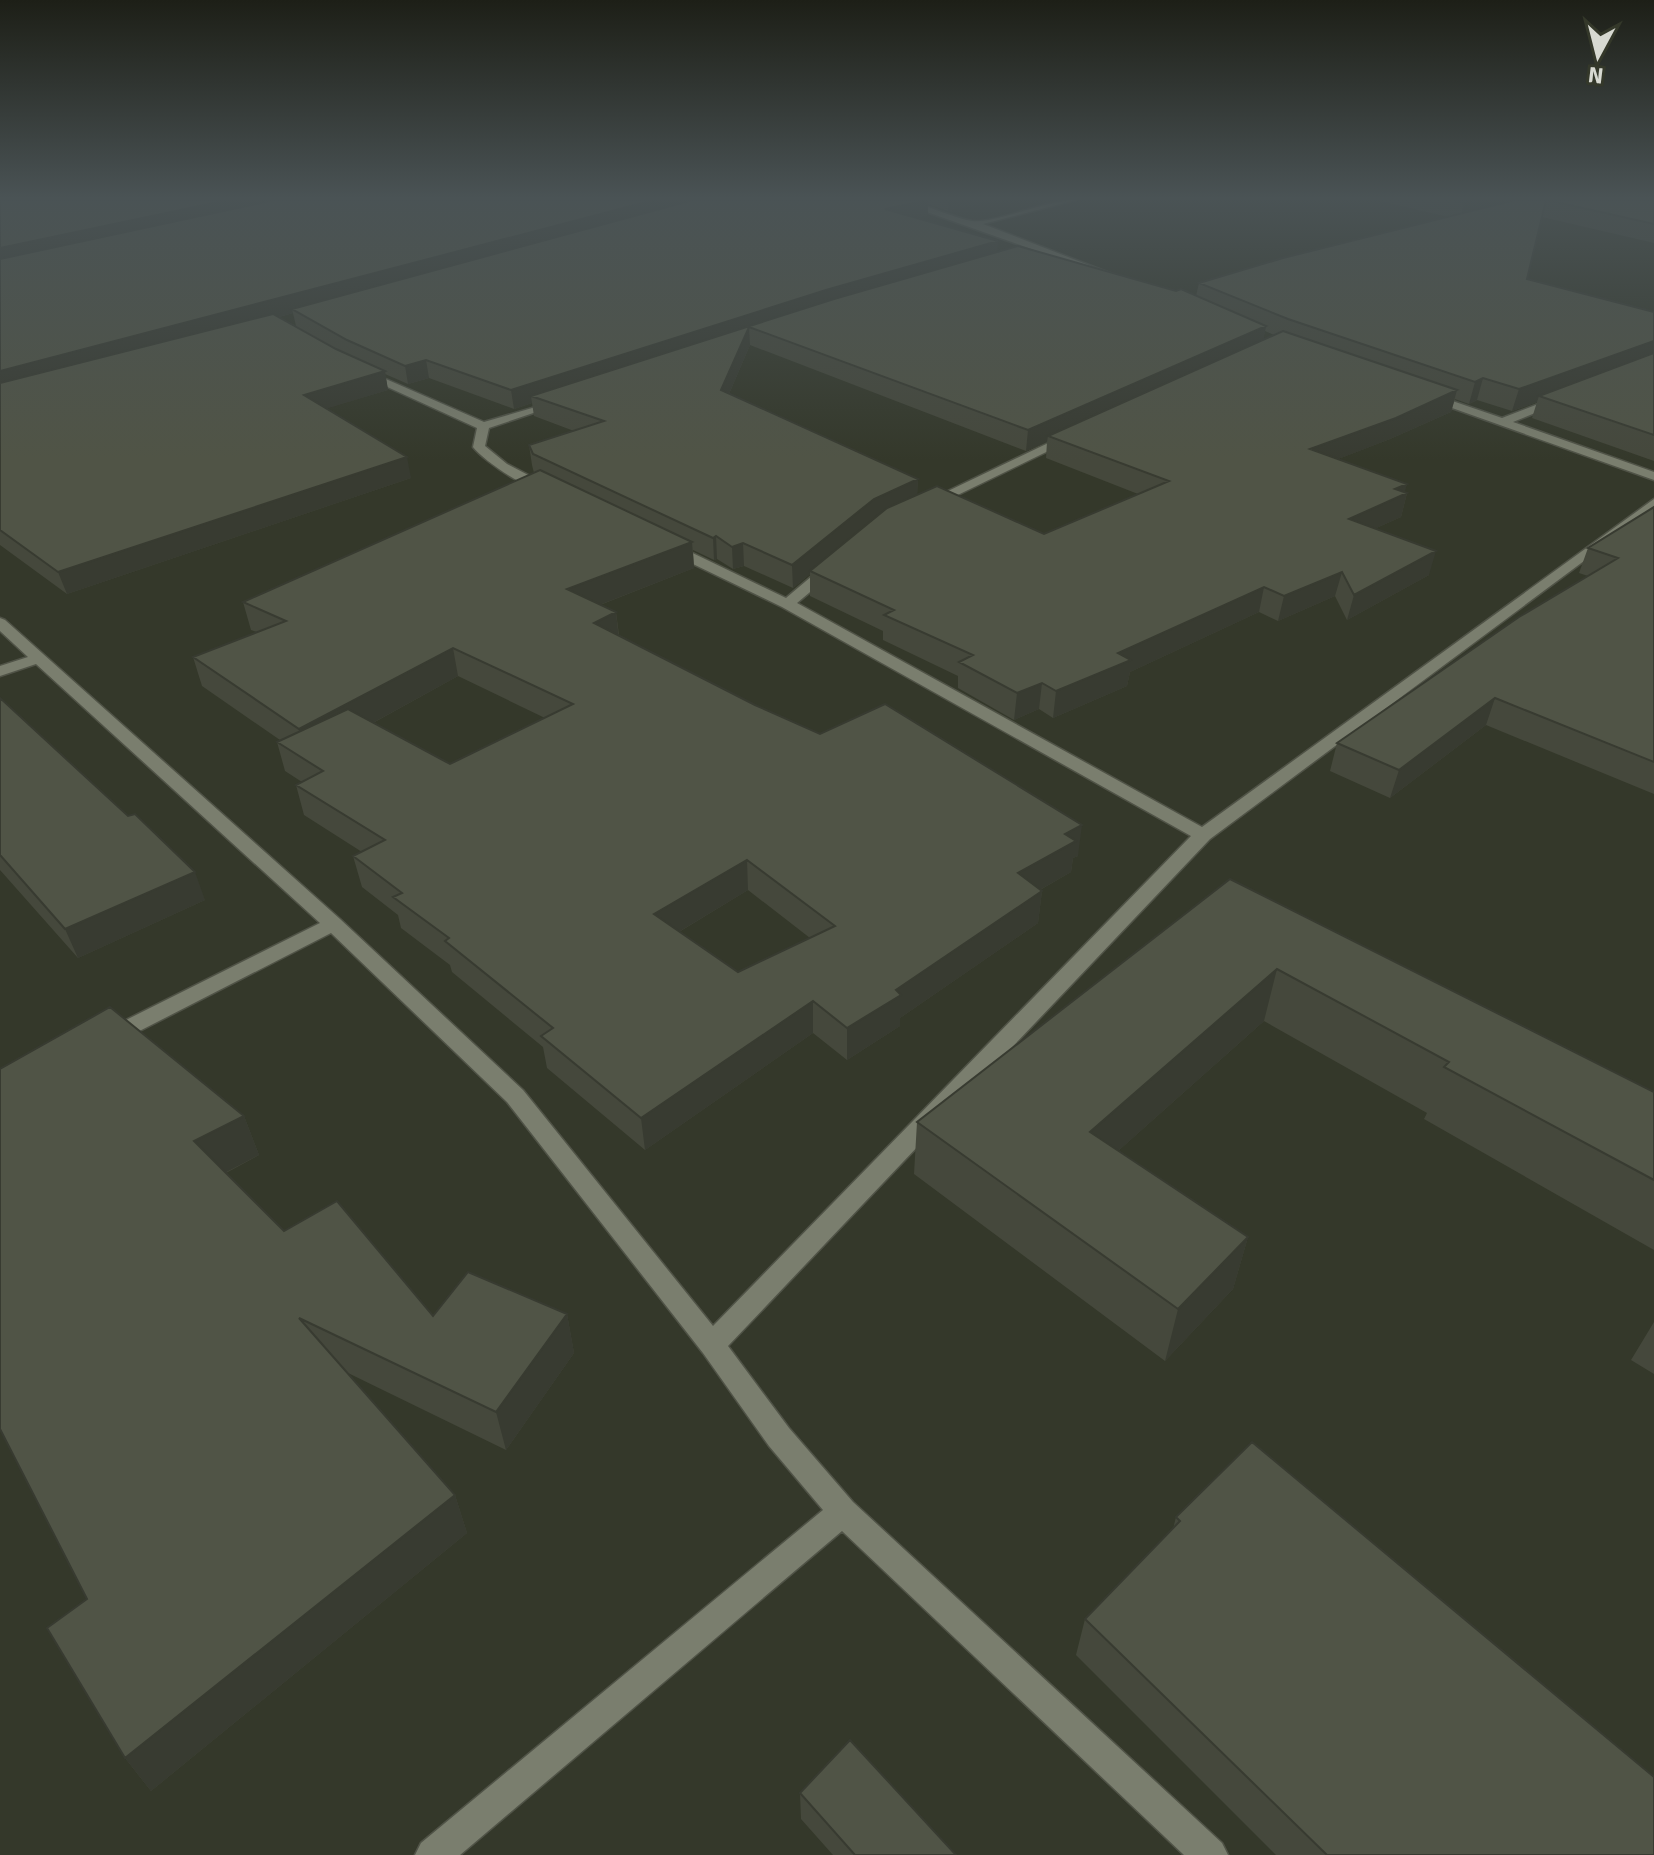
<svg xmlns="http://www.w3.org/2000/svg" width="1654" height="1855" viewBox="0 0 1654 1855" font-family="Signika,sans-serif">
	<rect width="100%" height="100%" fill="#34382a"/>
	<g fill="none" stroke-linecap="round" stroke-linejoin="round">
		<!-- minor casing -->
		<g stroke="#505347" stroke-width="3">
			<path id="minor" d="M 893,200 C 921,200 945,216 972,221 C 994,224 1046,200 1076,200 L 983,224 L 1112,274 L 1104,276 L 1043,253 L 1009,260 L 1009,256 L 1034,250 Z
				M 363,369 L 484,422 L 563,399 L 563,403 L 489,428 L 485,446 L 507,464 L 555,489 C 539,500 485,462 473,447 L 477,428 L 359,374 L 358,372 Z
				M 1424,394 L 1432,394 L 1502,418 L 1554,398 L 1562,398 L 1562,402 L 1513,422 L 1654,472 L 1654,480 L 1424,398 Z
				M 1067,434 L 1077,437 L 935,506 L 923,503 Z
				M 1654,499 L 1654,509 L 1210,839 L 728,1346 L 789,1428 L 853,1502 L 1222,1843 L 1228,1855 L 1184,1855 L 842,1531 L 460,1855 L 415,1855 L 421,1843 L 823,1510 L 769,1446 L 703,1353 L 507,1102 L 331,933 L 116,1043 L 100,1043 L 97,1038 L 100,1033 L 320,923 L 36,664 L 0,676 L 0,666 L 28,657 L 0,631 L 0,618 L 5,620 L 340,919 L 523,1090 L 713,1326 L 1191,836 L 782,607 L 666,551 L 666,545 L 676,545 L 786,598 L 825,565 L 835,565 L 835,571 L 797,603 L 1202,827 Z"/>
		</g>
		<!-- minor -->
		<use href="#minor" fill="#7a7e6e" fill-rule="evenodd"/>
	</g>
	<!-- wall -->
	<path fill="#45483c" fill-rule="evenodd" d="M 0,200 L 998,200 L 948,211 L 928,204 L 928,215 L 916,218 L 997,253 L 1196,296 L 1199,283 L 1448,217 L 1376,200 L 1654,200 L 1654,243 L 1542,217 L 1527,279 L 1654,312 L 1654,461 L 1532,418 L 1537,402 L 1512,411 L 1477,400 L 1469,404 L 1455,399 L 1451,412 L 1390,439 L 1338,459 L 1407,484 L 1404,492 L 1407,493 L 1401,517 L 1374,529 L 1429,575 L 1347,620 L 1335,596 L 1278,621 L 1259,612 L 1130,672 L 1127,686 L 1053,718 L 1039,709 L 1014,720 L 958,688 L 958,676 L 883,640 L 883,631 L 810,596 L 810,574 L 793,588 L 744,566 L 733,569 L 717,559 L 714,560 L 693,550 L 694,568 L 600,605 L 616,612 L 619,635 L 755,705 L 1078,856 L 1073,858 L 1071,872 L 1040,890 L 1042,891 L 1038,923 L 900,1018 L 900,1026 L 847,1060 L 813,1033 L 645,1150 L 547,1068 L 543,1047 L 452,972 L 450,965 L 401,928 L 398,915 L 362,887 L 353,856 L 362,852 L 304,815 L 296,785 L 302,782 L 285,771 L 277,742 L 280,740 L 202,686 L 193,657 L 257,632 L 251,630 L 243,602 L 534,473 L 532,465 L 529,445 L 574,431 L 534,416 L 532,403 L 514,409 L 429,378 L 408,384 L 385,374 L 388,390 L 327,408 L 411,478 L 67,594 L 0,545 ZM 293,313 L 296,326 L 279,317 ZM 1265,331 L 1274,335 L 1263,340 ZM 750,345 L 1026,451 L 1047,442 L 1046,458 L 1138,494 L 1044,534 L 917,494 L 918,479 L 729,394 ZM 458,676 L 545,718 L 450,764 L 373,723 ZM 748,890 L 810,938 L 738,972 L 679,932 Z
		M 1654,507 L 1654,794 L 1486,725 L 1390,798 L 1330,771 L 1337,743 L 1588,576 L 1579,573 L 1588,548 Z
		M 0,698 L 205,900 L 78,958 L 0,870 Z
		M 1230,879 L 1654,1092 L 1654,1250 L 1424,1119 L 1427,1113 L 1264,1021 L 1118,1151 L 1248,1237 L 1233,1289 L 1165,1361 L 914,1174 L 917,1122 Z
		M 110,1007 L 244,1116 L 259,1155 L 226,1173 L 284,1231 L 337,1201 L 433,1316 L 468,1272 L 567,1314 L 574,1353 L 506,1450 L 348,1373 L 455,1495 L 467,1533 L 151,1791 L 125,1758 L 47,1628 L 87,1599 L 0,1429 L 0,1069 Z
		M 1654,1322 L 1654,1374 L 1631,1360 Z
		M 1176,1517 L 1654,1855 L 1276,1855 L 1076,1655 L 1085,1619 L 1173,1529 Z
		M 800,1793 L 956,1855 L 833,1855 L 801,1819 Z"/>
	<!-- shaded-wall -->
	<path fill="#383b31" d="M 228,200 L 300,200 L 0,266 L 0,248 Z
		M 654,200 L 710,200 L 292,309 L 293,313 L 0,392 L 0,371 Z
		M 928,200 L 928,215 L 885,225 L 885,209 Z
		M 949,200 L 998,200 L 948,211 Z
		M 1474,200 L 1537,200 L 1460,220 L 1464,203 Z
		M 998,241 L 997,257 L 749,327 L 750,345 L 722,410 L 531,396 L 532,403 L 514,409 L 511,390 L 826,290 Z
		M 1266,326 L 1263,344 L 1048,436 L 1047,442 L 1026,451 L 1028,430 Z
		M 1654,341 L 1654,359 L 1539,396 L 1537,402 L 1512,411 L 1519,389 Z
		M 426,360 L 429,378 L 408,384 L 405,366 Z
		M 385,371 L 388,390 L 309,414 L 304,395 Z
		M 1483,378 L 1477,400 L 1469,404 L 1475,382 Z
		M 1457,390 L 1451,412 L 1390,439 L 1305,472 L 1310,449 Z
		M 407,457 L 411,478 L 67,594 L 58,572 Z
		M 918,479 L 917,501 L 810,571 L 810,574 L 793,588 L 792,565 L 874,499 Z
		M 1407,484 L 1404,495 L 1407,493 L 1401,517 L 1343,543 L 1349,519 L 1395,489 Z
		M 716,536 L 717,559 L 714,560 L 713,538 Z
		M 692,542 L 694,568 L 571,616 L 567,589 Z
		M 743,543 L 744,566 L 733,569 L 732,547 Z
		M 1436,551 L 1429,575 L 1347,620 L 1354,595 Z
		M 1342,572 L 1335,596 L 1278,621 L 1284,596 Z
		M 1264,587 L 1259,612 L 1130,672 L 1127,686 L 1053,718 L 1056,691 L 1118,653 Z
		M 616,612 L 619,640 L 594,623 Z
		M 453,648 L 458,676 L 307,759 L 299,729 Z
		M 1042,683 L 1039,709 L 1014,720 L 1017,693 Z
		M 1495,698 L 1486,725 L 1390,798 L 1399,770 Z
		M 1082,825 L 1078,856 L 1073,858 L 1071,872 L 1015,904 L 1018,873 L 1065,834 Z
		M 747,860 L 748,890 L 657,945 L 654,914 Z
		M 195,872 L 205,900 L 78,958 L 65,929 Z
		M 1042,891 L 1038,923 L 900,1018 L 900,1026 L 847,1060 L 847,1028 L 896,990 Z
		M 1277,969 L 1264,1021 L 1081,1184 L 1090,1132 Z
		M 813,1001 L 813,1033 L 645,1150 L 641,1118 Z
		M 244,1116 L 259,1155 L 211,1180 L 194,1141 Z
		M 1248,1237 L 1233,1289 L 1165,1361 L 1178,1309 Z
		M 567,1314 L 574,1353 L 506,1450 L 496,1412 Z
		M 455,1495 L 467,1533 L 151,1791 L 125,1758 Z"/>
	<!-- building -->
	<path fill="#505446" stroke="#383b31" stroke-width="2" fill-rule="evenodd" d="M 0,200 L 228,200 L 0,248 Z
		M 274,200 L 654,200 L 0,371 L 0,259 Z
		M 693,200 L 928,200 L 885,209 L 998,241 L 826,290 L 511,390 L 426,360 L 405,366 L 347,340 L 292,309 Z
		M 1453,200 L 1474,200 L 1464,203 Z
		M 1515,200 L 1546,200 L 1527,279 L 1654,312 L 1654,341 L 1519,389 L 1483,378 L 1475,382 L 1288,319 L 1199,283 L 1283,258 Z
		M 1547,200 L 1654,200 L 1654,224 Z
		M 1018,246 L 1176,291 L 1181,289 L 1266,326 L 1028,430 L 749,327 L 721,390 L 918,479 L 874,499 L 792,565 L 743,543 L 732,547 L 716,536 L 713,538 L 533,454 L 529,445 L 604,421 L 531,396 L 834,299 Z
		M 273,314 L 336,349 L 385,371 L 304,395 L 407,457 L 58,572 L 0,530 L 0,383 Z
		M 1283,331 L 1457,390 L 1396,418 L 1310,449 L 1407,484 L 1395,489 L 1407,493 L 1349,519 L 1436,551 L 1354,595 L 1342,572 L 1284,596 L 1264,587 L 1118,653 L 1131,660 L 1056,691 L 1042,683 L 1017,693 L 959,662 L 973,655 L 884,615 L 894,610 L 810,571 L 887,508 L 937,486 L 1044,534 L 1169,481 L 1048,436 Z
		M 1654,353 L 1654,435 L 1539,396 Z
		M 540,470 L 692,542 L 567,589 L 616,612 L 594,623 L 755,705 L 820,734 L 885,704 L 1082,825 L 1065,834 L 1076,841 L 1018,873 L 1042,891 L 896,990 L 901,995 L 847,1028 L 813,1001 L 641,1118 L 541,1036 L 553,1028 L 445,941 L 449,938 L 393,897 L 402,893 L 353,856 L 385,840 L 296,785 L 323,771 L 277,742 L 348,709 L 450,764 L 573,704 L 453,648 L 299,729 L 193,657 L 286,621 L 243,602 ZM 747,860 L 835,926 L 738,972 L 654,914 Z
		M 1654,507 L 1654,762 L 1495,698 L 1399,770 L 1337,743 L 1519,617 L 1618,558 L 1588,548 Z
		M 0,698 L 128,816 L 135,814 L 195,872 L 65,929 L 0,855 Z
		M 1230,879 L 1654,1092 L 1654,1180 L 1444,1067 L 1449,1062 L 1277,969 L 1090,1132 L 1248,1237 L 1178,1309 L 917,1122 Z
		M 110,1007 L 244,1116 L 194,1141 L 284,1231 L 337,1201 L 433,1316 L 468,1272 L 567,1314 L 496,1412 L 299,1318 L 455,1495 L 125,1758 L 47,1628 L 87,1599 L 0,1429 L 0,1069 Z
		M 1252,1442 L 1654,1777 L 1654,1855 L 1327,1855 L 1085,1619 L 1180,1521 L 1176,1517 Z
		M 850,1740 L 956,1855 L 855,1855 L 800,1793 Z"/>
	<!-- sky -->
	<linearGradient id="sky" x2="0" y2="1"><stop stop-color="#1d1f17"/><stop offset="0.43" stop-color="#4a5355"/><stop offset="1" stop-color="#4a5355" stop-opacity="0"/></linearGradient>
	<rect width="1654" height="460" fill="url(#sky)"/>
	<!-- north arrow -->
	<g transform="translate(1598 56) rotate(187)" stroke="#34382a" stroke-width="6" paint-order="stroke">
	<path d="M0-6L14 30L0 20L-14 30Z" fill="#d7d9d1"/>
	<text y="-12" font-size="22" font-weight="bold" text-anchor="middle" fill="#d7d9d1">N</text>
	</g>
</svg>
